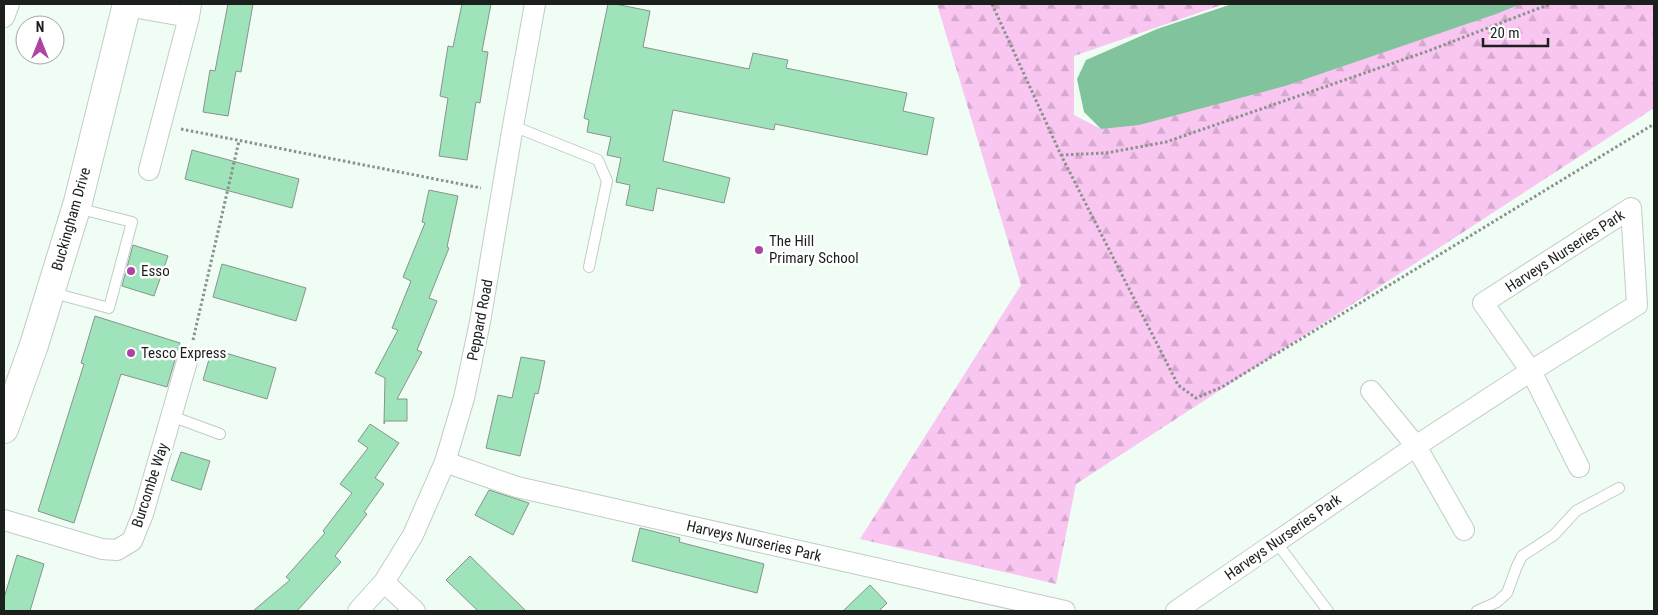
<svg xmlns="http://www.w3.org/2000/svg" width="1658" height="615" viewBox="0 0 1658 615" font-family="'Roboto Condensed',sans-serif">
	<defs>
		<pattern id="forest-firs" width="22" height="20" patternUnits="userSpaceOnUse" patternTransform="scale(1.25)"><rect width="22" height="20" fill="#f9c5f1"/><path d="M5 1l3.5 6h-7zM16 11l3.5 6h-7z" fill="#d5a9ce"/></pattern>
	</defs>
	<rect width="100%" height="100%" fill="#f0fdf5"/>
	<!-- forest -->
	<path fill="url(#forest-firs)" d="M 937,4 L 1224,4 L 1074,56 L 1074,115 L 1101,129 L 1469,4 L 1654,4 L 1654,108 L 1076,484 L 1056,584 L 860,539 L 1021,285 Z"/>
	<!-- water -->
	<path fill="#81c39c" d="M 1232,4 L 1521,4 L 1496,14 L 1285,86 L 1139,125 L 1101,129 L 1084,112 L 1077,79 L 1086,60 L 1157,29 Z"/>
	<!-- building -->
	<path fill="#9fe3bb" stroke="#87948c" d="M 228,4 L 253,4 L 241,72 L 236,71 L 228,116 L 203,112 L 210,70 L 215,71 Z
		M 462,4 L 491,4 L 482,51 L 488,52 L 480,103 L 476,102 L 467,160 L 439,156 L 448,98 L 440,96 L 448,46 L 453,47 Z
		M 608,4 L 615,4 L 650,11 L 643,47 L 749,69 L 753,53 L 788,60 L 786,68 L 907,93 L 903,111 L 934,118 L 927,155 L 775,124 L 774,130 L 673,110 L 663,161 L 730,178 L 724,203 L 657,188 L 653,211 L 626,205 L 630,185 L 616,182 L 621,158 L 607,155 L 611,137 L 587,132 L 589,120 L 584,118 Z
		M 192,150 L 299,179 L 292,208 L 185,179 Z
		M 429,190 L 458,196 L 447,247 L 449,248 L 429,298 L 437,301 L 417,350 L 422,352 L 397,399 L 407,399 L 407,421 L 385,421 L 384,424 L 385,378 L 375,373 L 398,330 L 392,328 L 411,281 L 403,277 L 425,223 L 422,222 Z
		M 133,245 L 168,256 L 154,296 L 122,286 Z
		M 222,264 L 306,288 L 296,321 L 213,297 Z
		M 95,316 L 180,343 L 167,387 L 121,374 L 74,523 L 38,511 L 84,364 L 81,363 Z
		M 212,349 L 276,368 L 267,399 L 203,380 Z
		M 521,357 L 545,361 L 538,394 L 535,393 L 520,456 L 486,448 L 498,395 L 512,398 Z
		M 370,424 L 399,443 L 375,478 L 384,484 L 364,512 L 367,514 L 335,556 L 341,562 L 297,611 L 253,611 L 290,580 L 286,577 L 325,533 L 323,531 L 352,493 L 340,484 L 368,448 L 358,441 Z
		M 181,452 L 210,461 L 201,490 L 171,480 Z
		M 489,490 L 529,503 L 513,535 L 475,515 Z
		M 640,528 L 680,538 L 679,542 L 764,564 L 757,593 L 632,561 Z
		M 17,555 L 44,564 L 30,611 L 4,611 L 4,598 Z
		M 470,556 L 526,611 L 478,611 L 446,580 Z
		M 870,585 L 887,603 L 879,611 L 843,611 Z"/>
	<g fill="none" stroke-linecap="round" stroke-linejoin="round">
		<!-- lane casing -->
		<g stroke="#c0cdc5" stroke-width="12">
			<path id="lane" d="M 513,126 L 598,160 L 607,181 L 589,267
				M 50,292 L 109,308 L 132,222 L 77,208
				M 171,416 L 220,434
				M 1276,542 L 1328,611
				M 1477,611 L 1497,602 L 1507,593 L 1517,566 L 1522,556 L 1554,535 L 1576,511 L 1619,488"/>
		</g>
		<!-- street casing -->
		<g stroke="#c0cdc5" stroke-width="22">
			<path id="street" d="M 127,6 L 189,17
				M 4,17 L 9,4
				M 149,170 L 189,17 L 191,4
				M 1371,391 L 1416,446 L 1464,530
				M 445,462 L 517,487 L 1065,611
				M 4,520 L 102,549 L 117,550 L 132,541 L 143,514 L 188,358
				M 384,582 L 415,611
				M 358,611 L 384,582 L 413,535 L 445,462 L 464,398 L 480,322 L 513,126 L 535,4
				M 1176,611 L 1416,446 L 1531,371 L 1637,305 L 1631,208 L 1483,303 L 1531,371 L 1579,467"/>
		</g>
		<!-- secondary casing -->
		<g stroke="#c0cdc5" stroke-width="30">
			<path id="secondary" d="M 4,429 L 34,345 L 78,202 L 127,4"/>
		</g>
		<!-- path -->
		<path stroke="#89928d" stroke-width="3" stroke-dasharray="2.5 2.5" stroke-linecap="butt" d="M 992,4 L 1061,155 L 1178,385 L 1196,398 L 1222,387 L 1654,124
			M 181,129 L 481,188
			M 1061,155 L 1106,153 L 1166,142 L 1428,51 L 1550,4
			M 193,340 L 239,141"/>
		<!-- lane -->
		<use href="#lane" stroke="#fff" stroke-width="10"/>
		<!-- street -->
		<use href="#street" stroke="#fff" stroke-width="20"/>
		<!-- secondary -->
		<use href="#secondary" stroke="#fff" stroke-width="28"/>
	</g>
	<!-- markers -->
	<g fill="#ae43a4" stroke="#fff" stroke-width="2">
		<circle cx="759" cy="250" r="5"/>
		<circle cx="131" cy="271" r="5"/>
		<circle cx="131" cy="353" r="5"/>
	</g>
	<g text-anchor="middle" stroke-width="5" stroke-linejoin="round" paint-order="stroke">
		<!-- street labels -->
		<g font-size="15" fill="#1b201d" stroke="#fff">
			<text transform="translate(71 219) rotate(-74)" y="5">Buckingham Drive</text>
			<text transform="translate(1565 251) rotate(-33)" y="5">Harveys Nurseries Park</text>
			<text transform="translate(480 320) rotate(-79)" y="5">Peppard Road</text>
			<text transform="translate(150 485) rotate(-72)" y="5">Burcombe Way</text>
			<text transform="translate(1283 537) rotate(-35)" y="5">Harveys Nurseries Park</text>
			<text transform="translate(754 541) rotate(13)" y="5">Harveys Nurseries Park</text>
		</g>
		<!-- poi labels -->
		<g font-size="15" fill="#1b201d" stroke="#fff" text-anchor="start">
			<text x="769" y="246">The Hill<tspan x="769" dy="17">Primary School</tspan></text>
			<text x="141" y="276">Esso</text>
			<text x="141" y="358">Tesco Express</text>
		</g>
	</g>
	<!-- border -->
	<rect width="1658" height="615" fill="none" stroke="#1b201d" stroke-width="10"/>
	<!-- north arrow -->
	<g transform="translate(40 40)"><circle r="24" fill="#ffffff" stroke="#a4a6a5"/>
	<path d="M0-4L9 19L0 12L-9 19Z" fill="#ae43a4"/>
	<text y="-8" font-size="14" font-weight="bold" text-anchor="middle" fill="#1b201d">N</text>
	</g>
	<!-- scale -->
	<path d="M1483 38v8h65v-8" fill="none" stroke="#1b201d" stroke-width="2.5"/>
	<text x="1490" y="38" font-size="15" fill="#1b201d" stroke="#ffffff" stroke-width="4" paint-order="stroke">20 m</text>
</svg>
